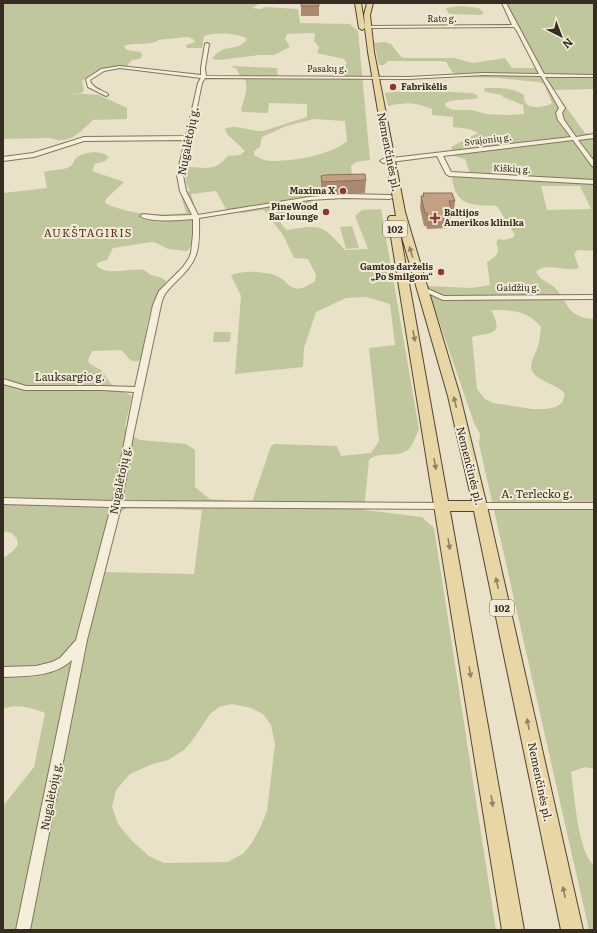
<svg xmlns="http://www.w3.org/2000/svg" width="597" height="933" viewBox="0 0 597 933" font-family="Literata,serif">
	<rect width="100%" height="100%" fill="#eae1c9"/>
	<!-- green -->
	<path fill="#c1c79d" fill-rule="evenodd" d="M 3,3 L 261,3 L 252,8 L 261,9 L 265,7 L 298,9 L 300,23 L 350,24 L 358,31 L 370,160 L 356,162 L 351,166 L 353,184 L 319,187 L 312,194 L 311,205 L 276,216 L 286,230 C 321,225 321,223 345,250 L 368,249 L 355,216 L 362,210 L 381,209 L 419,429 C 416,435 413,445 409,449 C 398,459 379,450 369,460 L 364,510 L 422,517 L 434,528 L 496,930 L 3,930 L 3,806 L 34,767 L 45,713 C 33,708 15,703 3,709 L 3,558 L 12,552 L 18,545 L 17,539 L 12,533 L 3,531 L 3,193 L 47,188 L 44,172 C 52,169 62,171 69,167 C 74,165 73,161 76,158 C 85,151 102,150 109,157 L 105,161 L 95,164 L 92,171 L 124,182 L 106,199 L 105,203 C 129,215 159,216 186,213 L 180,192 L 190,191 C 185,182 183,176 189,167 C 208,168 215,171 228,156 L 240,155 L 245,151 L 227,134 L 225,129 C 236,123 251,132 263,131 L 307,117 L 307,104 L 269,103 L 268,113 L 242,112 L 241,110 C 243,102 249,87 245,80 C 242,76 238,75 237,69 L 231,66 L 277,68 L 278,77 L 332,78 L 340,67 L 347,64 L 344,59 L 317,53 L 319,47 L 314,41 L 315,34 L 313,33 L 287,34 L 285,39 L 290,47 L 274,55 L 259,55 L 219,60 L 212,59 C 222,43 236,52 246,41 L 246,38 C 235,33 215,32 204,36 L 202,48 L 187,48 L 186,45 L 195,42 L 193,39 L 188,37 L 157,40 L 158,41 C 146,46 135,42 124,46 L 127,50 L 141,52 L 142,55 L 140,59 L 132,60 L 127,66 C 105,70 102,67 82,81 L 84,91 L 81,93 L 71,93 L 99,95 L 127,108 L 127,119 L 93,120 C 81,131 69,146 51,138 L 3,139 ZM 314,119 L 345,121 L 347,141 C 329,156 293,161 270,161 L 264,160 L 254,155 L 254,151 L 260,147 L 262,137 L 286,126 ZM 216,191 L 226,209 L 242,213 L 264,210 L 283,235 L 294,258 L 308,259 L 316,275 L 315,281 C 288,300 291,278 271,274 C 259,271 242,271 231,275 L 241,296 L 235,374 L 303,367 L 304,348 L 316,312 L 346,298 L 366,297 L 390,304 L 395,345 L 369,348 L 379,441 L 371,453 L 341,456 L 337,446 L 275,444 L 271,446 L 252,502 L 210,499 L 195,487 L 195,450 L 186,444 L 140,440 L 129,434 L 125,426 L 132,396 L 111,384 L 101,370 L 90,364 L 88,360 L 92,351 L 121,350 C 128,355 130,366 141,359 C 145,340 147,314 156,297 C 159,291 165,287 166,281 C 161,276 155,277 149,274 C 147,272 146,271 144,270 C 129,267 110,277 97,266 L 97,263 L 107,260 L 113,248 L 151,242 L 156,243 L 168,249 L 187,251 L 200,235 L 197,214 L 191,194 ZM 127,508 L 202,510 L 194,574 L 103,572 L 119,513 ZM 232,704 L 251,708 L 263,714 L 271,725 L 275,744 L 267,811 L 261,826 L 253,841 L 244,853 L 228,862 L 164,863 L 149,856 L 132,841 L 118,824 L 112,807 L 116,790 L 130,774 L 150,765 L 168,760 L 184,750 L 192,741 L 210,714 L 219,707 Z
		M 507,3 L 594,3 L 594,89 L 554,90 L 585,133 L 594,134 L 594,251 L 578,250 L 574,254 L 579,268 L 576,269 C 564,271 545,262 536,272 C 541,282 551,282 557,290 C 570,307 568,317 594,319 L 594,769 L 585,767 L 571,772 C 575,797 577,849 594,866 L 594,930 L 589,930 L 479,444 L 480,434 L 474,423 L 427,286 L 472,288 L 490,285 L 487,262 C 496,256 501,254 496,243 L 498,239 L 505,240 L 514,237 L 515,235 L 497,206 C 473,205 455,207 452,177 L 470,173 L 465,159 L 454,156 L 451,147 L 478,133 L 469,129 L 453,127 L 453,117 L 432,115 L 432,109 C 413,102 408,102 388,106 L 385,93 L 402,91 L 405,84 L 415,85 L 419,88 L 432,91 L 472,93 L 477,95 L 478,98 C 467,101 456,98 445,103 L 446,107 L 453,110 L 472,110 L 486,114 L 506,115 L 524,114 L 523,105 L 503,97 L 502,95 L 485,92 L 484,90 L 485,88 C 499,88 512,87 524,95 C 524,97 524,100 525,102 C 529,110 547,107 552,103 L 544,84 L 538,82 L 499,78 L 461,77 L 452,72 L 446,62 L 440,61 L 388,61 L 384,65 L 379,65 L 374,43 L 385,42 L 391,44 L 401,57 L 405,58 L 454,58 L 473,63 L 505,58 L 512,68 L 533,68 L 539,66 ZM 541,186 L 580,186 L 591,209 L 547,210 ZM 491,310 C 512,310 527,310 541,327 C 540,333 540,340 538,346 C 536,352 531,361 531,367 C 532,381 559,384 565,394 L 562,403 L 556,407 L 546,409 L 532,409 L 493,403 L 485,399 L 477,389 L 472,337 C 493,332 504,335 491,310 Z
		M 461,6 L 479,8 L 484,13 L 480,15 L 451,14 L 448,13 L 446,8 Z
		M 352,226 L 359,248 L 346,249 L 340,227 Z
		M 214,332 L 231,332 L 230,342 L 213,342 Z"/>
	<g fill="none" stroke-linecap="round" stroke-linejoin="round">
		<!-- minor casing -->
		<g stroke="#84745f" stroke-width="2">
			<path id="minor" d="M 502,3 L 506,3 L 544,74 L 594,75 L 594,77 L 545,77 L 565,108 L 562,113 L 564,120 L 576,137 L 594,134 L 594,138 L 578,140 L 594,161 L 594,167 L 592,166 L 573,140 L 443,156 L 451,172 L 594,180 L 594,184 L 449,176 L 446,174 L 437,156 L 383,163 L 380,161 L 383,159 L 571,137 L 558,120 L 556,113 L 559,108 L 541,76 L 484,75 L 408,79 L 205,78 L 202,83 L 183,175 L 186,191 L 198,215 L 309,197 L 344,194 L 390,195 L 393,197 L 390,199 L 344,198 L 309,200 L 199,218 C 199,230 200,244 196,255 C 190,272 175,280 165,294 C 163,297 162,301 161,305 L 133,436 L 122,501 L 443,503 L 448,506 L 443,509 L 121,507 L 87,640 L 30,930 L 16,930 L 72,660 C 54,677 27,676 3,677 L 3,667 L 36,666 L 52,662 L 60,658 L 76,640 L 111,507 L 3,504 L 3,498 L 113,501 L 134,392 L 103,390 L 25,390 L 3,384 L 3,379 L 26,386 L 103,386 L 135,387 L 153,305 L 159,291 L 183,267 L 189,258 L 191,253 L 193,234 L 193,219 C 180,220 150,223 140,216 L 143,214 L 162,216 L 192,215 L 180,191 L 177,175 L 185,140 L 84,141 L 34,157 L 3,161 L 3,157 L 33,153 L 84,137 L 186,136 L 198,83 L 201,78 L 120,68 L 104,71 L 90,80 C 91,87 101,90 108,94 L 108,95 L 106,96 L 88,87 L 86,79 L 101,69 L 120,66 L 201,75 L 201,68 L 205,44 L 207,43 L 209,44 L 205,68 L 206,76 L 408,77 L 484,73 L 539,74 L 517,31 L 514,27 L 368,28 L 366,27 L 368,26 L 512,25 Z
				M 423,287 L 444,296 L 594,295 L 594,299 L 443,300 L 421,290 L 421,288 Z
				M 480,503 L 594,503 L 594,509 L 480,509 L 475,506 Z"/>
		</g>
		<!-- primary casing -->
		<g stroke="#534333" stroke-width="2">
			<path id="primary" d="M 355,3 L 361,3 L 365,27 L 364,15 L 367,3 L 373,3 L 370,15 L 374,52 L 405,212 L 460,396 L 487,506 L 583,930 L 561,930 L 474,511 L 450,511 L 524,930 L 502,930 L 388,218 L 390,216 L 396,216 L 368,52 L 365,28 L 362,30 L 359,28 ZM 399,227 L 448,396 L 472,501 L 448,501 Z"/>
		</g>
		<!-- minor -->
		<use href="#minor" fill="#f5eedb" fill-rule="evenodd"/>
		<!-- primary -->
		<use href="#primary" fill="#e8d6a5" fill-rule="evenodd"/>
	</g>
	<!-- wall -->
	<path fill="#a98a71" d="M 301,3 L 319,3 L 319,16 L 301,16 Z
		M 321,176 L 366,180 L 365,193 L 321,194 Z
		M 423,193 L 455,201 L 454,214 L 451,214 L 449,228 L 427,229 L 426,226 L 424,226 L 420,208 L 421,196 L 423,196 Z"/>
	<!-- building -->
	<path fill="#c4a083" stroke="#89705c" d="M 301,3 L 319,3 L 319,6 L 301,6 Z
		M 365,174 L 366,180 L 322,182 L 321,176 L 325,175 Z
		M 423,193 L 452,193 L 455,201 L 449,201 L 451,210 L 449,210 L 451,215 L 428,216 L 427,213 L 425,213 L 421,196 L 424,196 Z"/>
	<!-- one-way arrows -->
	<defs><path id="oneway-solid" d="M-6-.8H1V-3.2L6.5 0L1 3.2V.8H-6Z"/></defs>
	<g fill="#8f8163">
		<use href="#oneway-solid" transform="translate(411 252) rotate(-107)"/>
		<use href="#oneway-solid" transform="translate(414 336) rotate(80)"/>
		<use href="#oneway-solid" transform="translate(455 402) rotate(-104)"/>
		<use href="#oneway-solid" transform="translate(435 464) rotate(80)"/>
		<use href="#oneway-solid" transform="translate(449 544) rotate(81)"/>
		<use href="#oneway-solid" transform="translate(497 583) rotate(-102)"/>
		<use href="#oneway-solid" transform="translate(470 672) rotate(81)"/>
		<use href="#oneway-solid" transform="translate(528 724) rotate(-102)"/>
		<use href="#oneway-solid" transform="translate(492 801) rotate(81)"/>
		<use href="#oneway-solid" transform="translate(564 892) rotate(-102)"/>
	</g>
	<!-- markers -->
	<g fill="#8d3836" stroke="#f2ebd7" stroke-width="1.5">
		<circle cx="393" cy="87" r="4"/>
		<circle cx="343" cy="191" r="4"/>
		<circle cx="326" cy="212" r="4"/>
		<path d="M433 212h4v4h4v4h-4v4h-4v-4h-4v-4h4z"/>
		<circle cx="441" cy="272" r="4"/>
	</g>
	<g text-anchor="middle" stroke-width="4" stroke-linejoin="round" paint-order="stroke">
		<!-- far-street labels -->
		<g font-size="9" fill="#362c21" stroke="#f2ebd7">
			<text x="442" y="22">Rato g.</text>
			<text x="327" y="72">Pasakų g.</text>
			<text transform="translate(488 140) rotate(-7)" y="3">Svajonių g.</text>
			<text transform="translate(512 169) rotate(3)" y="3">Kiškių g.</text>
			<text x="518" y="291">Gaidžių g.</text>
		</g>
		<!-- far-poi labels -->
		<g font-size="9" font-weight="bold" fill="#362c21" stroke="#f2ebd7" text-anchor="end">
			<text x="401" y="90" text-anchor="start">Fabrikėlis</text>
			<text x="335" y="194">Maxima X</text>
			<text x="318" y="210">PineWood<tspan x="318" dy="10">Bar lounge</tspan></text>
			<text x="444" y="216" text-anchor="start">Baltijos<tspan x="444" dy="10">Amerikos klinika</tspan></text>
			<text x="433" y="270">Gamtos darželis<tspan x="433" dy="10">„Po Smilgom“</tspan></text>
		</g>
		<!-- shield labels -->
		<g fill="#f2ebd7" stroke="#6e6558" stroke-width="1">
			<rect x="383" y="221" width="24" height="16" rx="3"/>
			<rect x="490" y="600" width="24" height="16" rx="3"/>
		</g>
		<g font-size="10" font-weight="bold" fill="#362c21">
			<text x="395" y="233">102</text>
			<text x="502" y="612">102</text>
		</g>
		<!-- street labels -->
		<g font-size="11" fill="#362c21" stroke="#f2ebd7">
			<text transform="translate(188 141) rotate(-79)" y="4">Nugalėtojų g.</text>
			<text transform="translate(389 152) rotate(79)" y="4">Nemenčinės pl.</text>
			<text x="70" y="381">Lauksargio g.</text>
			<text transform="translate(470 466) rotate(76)" y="4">Nemenčinės pl.</text>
			<text transform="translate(120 480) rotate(-79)" y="4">Nugalėtojų g.</text>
			<text x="537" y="498">A. Terlecko g.</text>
			<text transform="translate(540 782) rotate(78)" y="4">Nemenčinės pl.</text>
			<text transform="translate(51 796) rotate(-79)" y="4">Nugalėtojų g.</text>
		</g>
		<!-- far-quarter labels -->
		<g font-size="11" letter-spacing="1" fill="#5e3325" stroke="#f2ebd7">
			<text x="88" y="237">AUKŠTAGIRIS</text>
		</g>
	</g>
	<!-- border -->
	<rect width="597" height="933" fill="none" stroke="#362c21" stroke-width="8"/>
	<!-- north arrow -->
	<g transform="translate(561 36) rotate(138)" stroke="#f2ebd7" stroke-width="3" paint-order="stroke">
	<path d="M0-3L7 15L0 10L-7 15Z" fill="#362c21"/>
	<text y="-6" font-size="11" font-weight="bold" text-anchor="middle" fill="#362c21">N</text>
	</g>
</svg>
